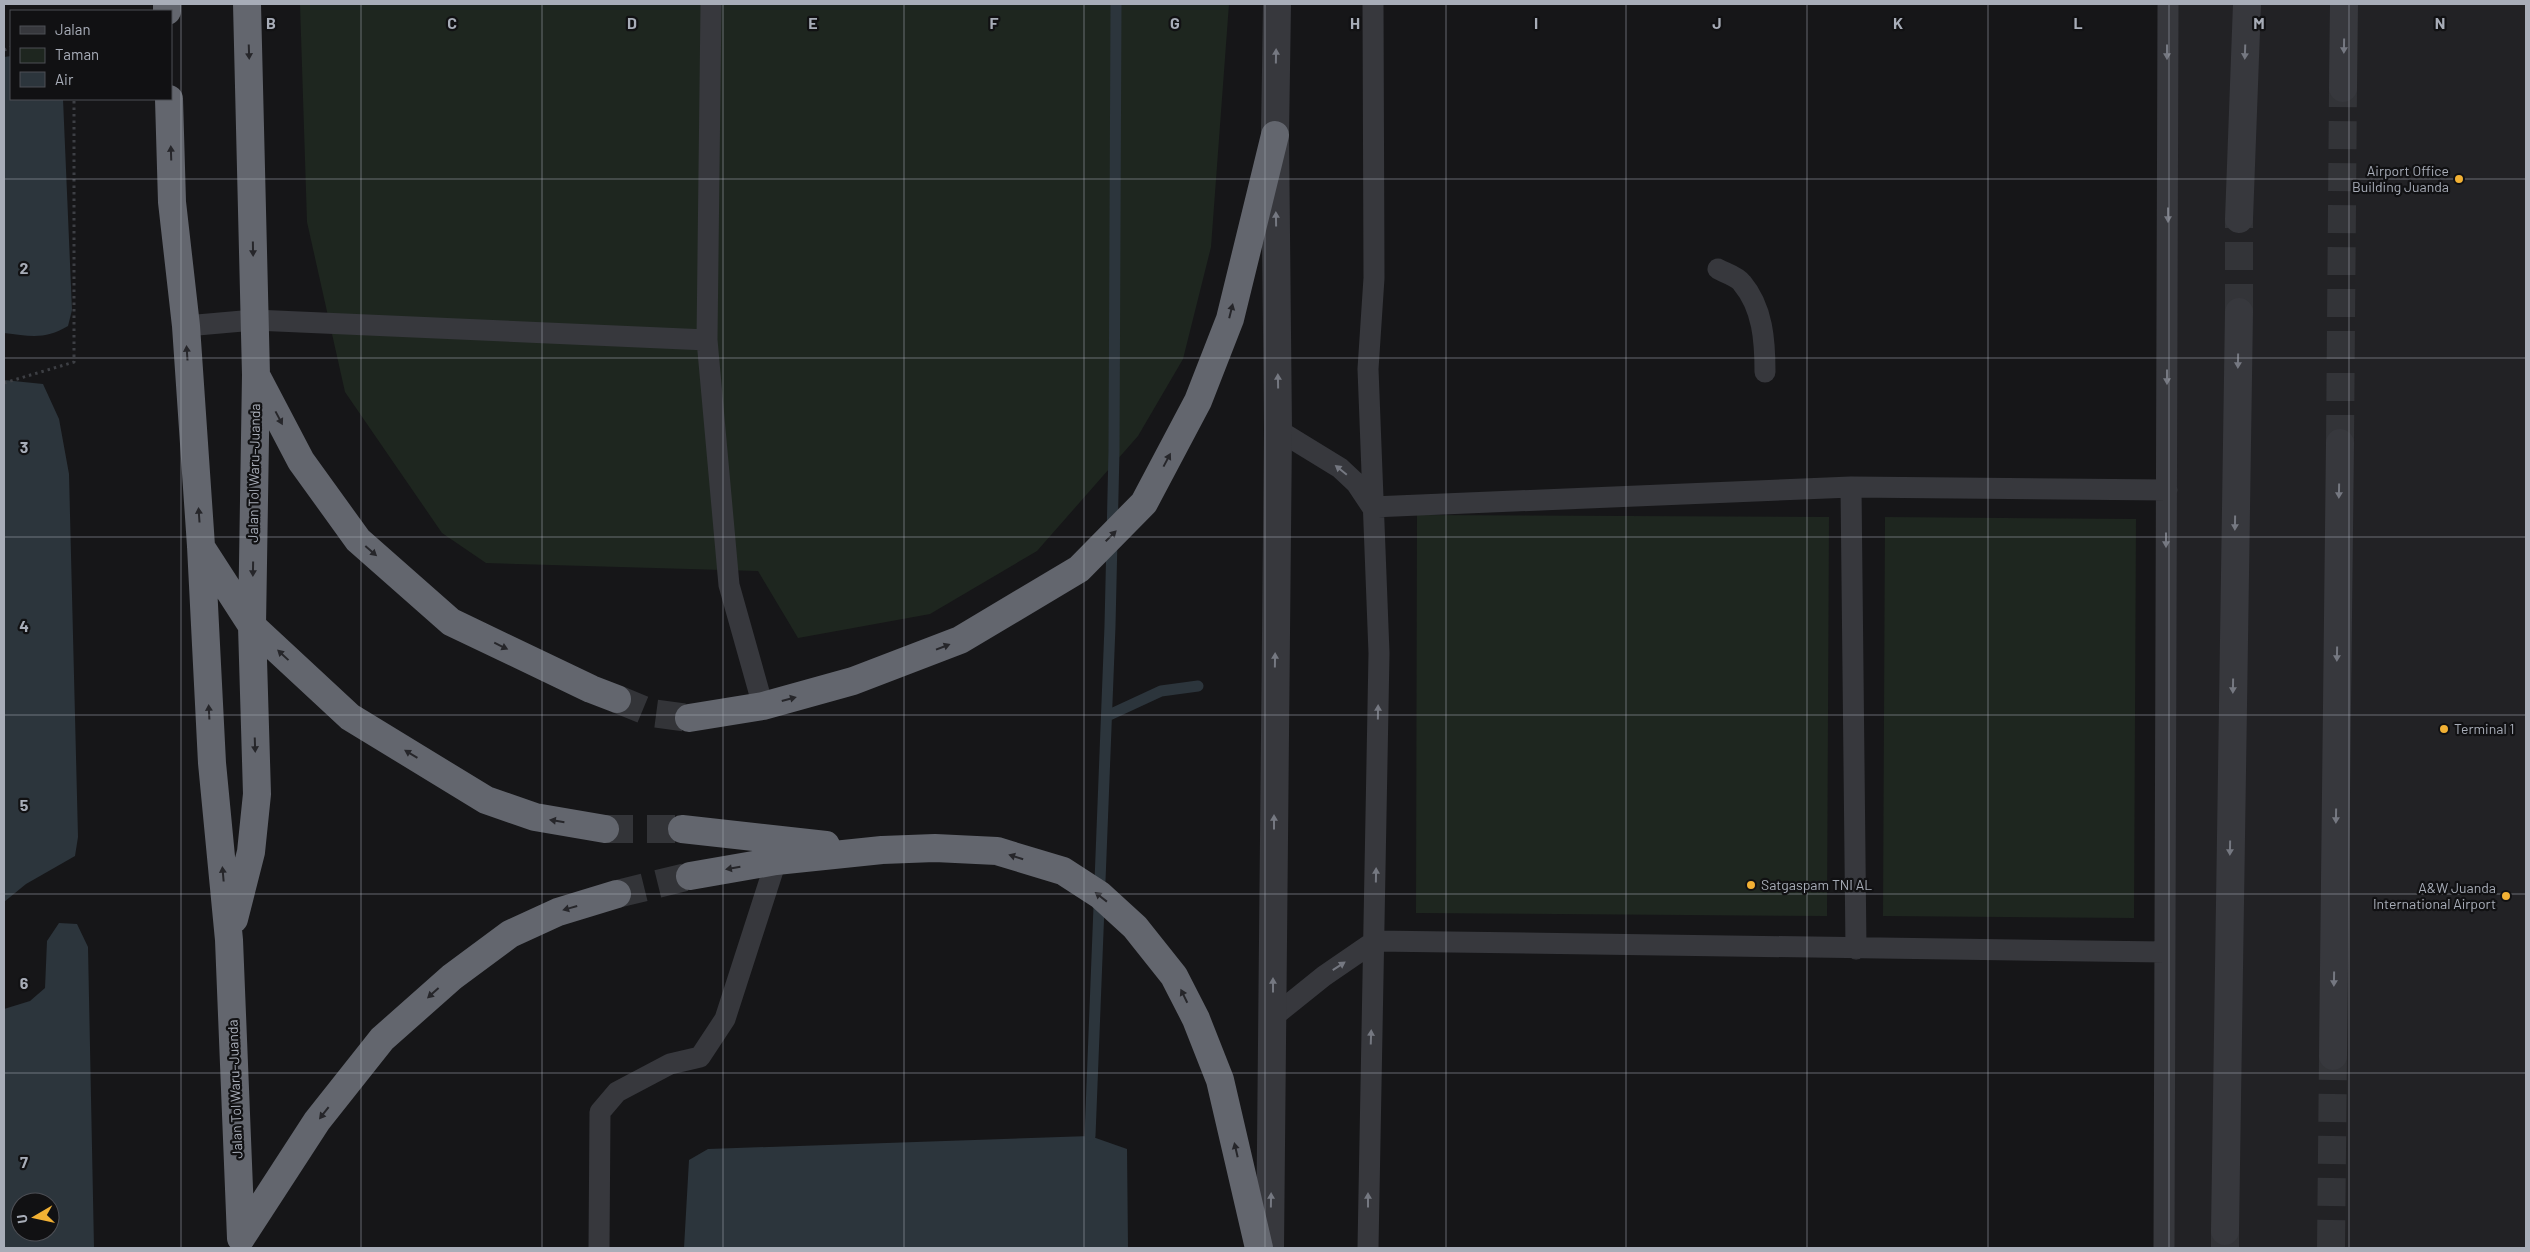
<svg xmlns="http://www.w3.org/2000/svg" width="2530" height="1252" viewBox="0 0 2530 1252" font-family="Barlow,sans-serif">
	<rect width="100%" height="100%" fill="#161618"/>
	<!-- built -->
	<path fill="#222225" d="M 2174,4 L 2526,4 L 2526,1248 L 2169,1248 Z"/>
	<!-- green -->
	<path fill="#1e261f" d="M 300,4 L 1229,4 L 1211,247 L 1183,359 L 1138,436 L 1037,551 L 930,614 L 798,638 L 758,571 L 486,563 L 442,533 L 345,392 L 307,222 Z
		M 1417,515 L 1829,517 L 1827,916 L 1416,913 Z
		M 1885,517 L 2136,519 L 2134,918 L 1883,916 Z"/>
	<!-- water -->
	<path fill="#2c353c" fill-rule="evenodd" d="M 11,56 L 11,99 L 63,99 L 72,310 L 68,326 C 45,340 30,336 4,333 L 4,57 Z
		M 4,380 L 43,384 L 59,419 L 69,474 L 78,837 L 75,856 L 26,884 L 4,902 Z
		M 59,923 L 77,924 L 88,947 L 94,1248 L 4,1248 L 4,1009 L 30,1001 L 45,988 L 47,941 ZM 20,1202 L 50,1202 L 50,1232 L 20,1232 Z
		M 1090,1136 L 1127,1149 L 1128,1248 L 684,1248 L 689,1160 L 708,1149 Z"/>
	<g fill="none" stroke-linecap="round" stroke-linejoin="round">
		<!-- stream -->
		<path stroke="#2c353c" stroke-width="11" d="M 1107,716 L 1161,691 L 1198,686
			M 1090,1136 L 1110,626 L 1114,451 L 1116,4"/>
		<!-- tertiary-tunnel -->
		<path stroke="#333438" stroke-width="28" stroke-dasharray="28 14" stroke-linecap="butt" d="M 2239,312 L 2239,219
			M 2340,443 L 2343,88
			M 2225,1231 L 2225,1248
			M 2331,1248 L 2333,1056"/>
		<!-- motorway-tunnel -->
		<path stroke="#333438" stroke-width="28" stroke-dasharray="28 14" stroke-linecap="butt" d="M 617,699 L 651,713 L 689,718
			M 605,829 L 682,829
			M 617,894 L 690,876"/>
		<!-- path -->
		<path stroke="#3d3f44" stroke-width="3" stroke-dasharray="2.5 4" stroke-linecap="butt" d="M 4,50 L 11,47
			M 4,383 L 74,362 L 74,99"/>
		<!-- service -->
		<path stroke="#37383d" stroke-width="21" d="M 711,4 L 707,340 L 729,585 L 763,706
			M 1718,269 C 1725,273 1737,276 1742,283 C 1763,308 1765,341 1765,372
			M 186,326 L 254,320 L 707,340
			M 1278,430 L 1340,468 L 1356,483 L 1372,507 L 1851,487 L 2167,490
			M 1851,487 L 1856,949
			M 1273,1017 L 1324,976 L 1375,941 L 2165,952
			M 599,1248 L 600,1112 L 617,1092 L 670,1064 L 700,1057 L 725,1019 L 776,861
			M 1368,1248 L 1379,653 L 1368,369 L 1374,278 L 1373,4
			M 2164,1248 L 2168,4"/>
		<!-- tertiary -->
		<path stroke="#37383d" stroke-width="28" d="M 2343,88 L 2344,4
			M 2239,219 L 2247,4
			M 2333,1056 L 2340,443
			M 2225,1231 L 2239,312
			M 1270,1248 L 1278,430 L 1275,135 L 1277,4"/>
		<!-- motorway -->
		<path stroke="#63666e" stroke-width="28" d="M 167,4 L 167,11
			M 169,99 L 172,202 L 186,326 L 201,546 L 212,763 L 229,940 L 241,1238
			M 258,379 L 301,461 L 358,540 L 451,622 L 591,689 L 617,699
			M 201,547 L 252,626 L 350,717 L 486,800 L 535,817 L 605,829
			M 689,718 L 763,706 L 853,681 L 960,640 L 1079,569 L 1144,503 L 1198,401 L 1230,319 L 1275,135
			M 682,829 L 826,845
			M 690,876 L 776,861 L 882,850 L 935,848 L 997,851 L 1063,871 L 1100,895 L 1135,927 L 1174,976 L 1196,1019 L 1220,1080 L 1259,1248
			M 234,919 L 251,852 L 257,794 L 252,626 L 256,375 L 247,4
			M 241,1238 L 317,1121 L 382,1039 L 452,977 L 510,934 L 558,912 L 617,894"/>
	</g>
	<!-- one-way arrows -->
	<defs><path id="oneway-solid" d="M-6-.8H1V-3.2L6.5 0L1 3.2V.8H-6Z" transform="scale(1.25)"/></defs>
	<g fill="#757881">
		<use href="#oneway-solid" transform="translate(2344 46) rotate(91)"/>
		<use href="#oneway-solid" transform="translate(2167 52) rotate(90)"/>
		<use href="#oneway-solid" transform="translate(2245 52) rotate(92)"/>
		<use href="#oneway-solid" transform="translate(1276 56) rotate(-89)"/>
		<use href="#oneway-solid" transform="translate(2168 215) rotate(90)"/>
		<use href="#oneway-solid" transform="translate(1276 219) rotate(-91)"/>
		<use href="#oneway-solid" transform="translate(2238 361) rotate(91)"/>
		<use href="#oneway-solid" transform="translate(2167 377) rotate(90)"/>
		<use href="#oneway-solid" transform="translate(1278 381) rotate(-91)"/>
		<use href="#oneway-solid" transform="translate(1341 470) rotate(-141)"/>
		<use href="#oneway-solid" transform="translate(2339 491) rotate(91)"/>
		<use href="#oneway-solid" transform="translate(2235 523) rotate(91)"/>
		<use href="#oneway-solid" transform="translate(2166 540) rotate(90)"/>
		<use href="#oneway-solid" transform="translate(2337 654) rotate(91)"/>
		<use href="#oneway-solid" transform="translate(1275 660) rotate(-89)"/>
		<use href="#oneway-solid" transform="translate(2233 686) rotate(91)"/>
		<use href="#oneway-solid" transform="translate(1378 712) rotate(-89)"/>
		<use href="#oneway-solid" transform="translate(2336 816) rotate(91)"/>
		<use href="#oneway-solid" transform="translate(1274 822) rotate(-90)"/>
		<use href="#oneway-solid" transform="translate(2230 848) rotate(91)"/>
		<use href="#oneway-solid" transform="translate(1376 875) rotate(-89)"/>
		<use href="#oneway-solid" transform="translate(1339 966) rotate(-33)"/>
		<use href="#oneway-solid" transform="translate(2334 979) rotate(91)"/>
		<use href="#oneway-solid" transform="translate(1273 985) rotate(-90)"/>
		<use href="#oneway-solid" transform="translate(1371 1037) rotate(-88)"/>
		<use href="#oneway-solid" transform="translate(1271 1200) rotate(-89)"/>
		<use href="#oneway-solid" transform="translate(1368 1200) rotate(-90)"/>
	</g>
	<g fill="#26262a">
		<use href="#oneway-solid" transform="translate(249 52) rotate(88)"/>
		<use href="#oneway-solid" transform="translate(171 153) rotate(-92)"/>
		<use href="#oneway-solid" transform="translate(253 249) rotate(89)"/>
		<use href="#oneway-solid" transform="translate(1231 311) rotate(-76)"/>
		<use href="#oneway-solid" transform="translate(187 353) rotate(-94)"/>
		<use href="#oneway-solid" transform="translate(279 418) rotate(62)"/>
		<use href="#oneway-solid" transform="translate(1167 460) rotate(-62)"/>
		<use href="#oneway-solid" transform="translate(199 515) rotate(-94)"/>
		<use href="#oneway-solid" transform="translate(1111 536) rotate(-45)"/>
		<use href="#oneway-solid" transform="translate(371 551) rotate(41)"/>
		<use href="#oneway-solid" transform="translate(253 569) rotate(91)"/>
		<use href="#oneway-solid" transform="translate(501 646) rotate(26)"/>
		<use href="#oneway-solid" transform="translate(943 647) rotate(-21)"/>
		<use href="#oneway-solid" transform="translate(283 655) rotate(-137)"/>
		<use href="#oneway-solid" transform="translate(789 699) rotate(-15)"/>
		<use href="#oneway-solid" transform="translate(209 712) rotate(-93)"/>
		<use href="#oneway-solid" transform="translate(255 745) rotate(88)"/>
		<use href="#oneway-solid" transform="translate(411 754) rotate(-149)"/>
		<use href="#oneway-solid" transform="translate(557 821) rotate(-171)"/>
		<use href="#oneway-solid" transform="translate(1016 857) rotate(-163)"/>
		<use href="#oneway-solid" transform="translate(733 868) rotate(170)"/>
		<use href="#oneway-solid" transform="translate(223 874) rotate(-95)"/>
		<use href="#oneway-solid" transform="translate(1101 897) rotate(-142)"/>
		<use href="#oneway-solid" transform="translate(570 908) rotate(164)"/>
		<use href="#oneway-solid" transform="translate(433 993) rotate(138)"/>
		<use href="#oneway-solid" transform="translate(1184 996) rotate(-116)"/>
		<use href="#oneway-solid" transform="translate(324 1113) rotate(128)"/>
		<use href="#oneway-solid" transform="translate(1236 1150) rotate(-103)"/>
	</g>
	<!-- grid -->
	<path fill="none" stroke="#a8adb8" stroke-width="1" stroke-opacity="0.55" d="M 181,4 L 181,1248M 361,4 L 361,1248M 542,4 L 542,1248M 723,4 L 723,1248M 904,4 L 904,1248M 1084,4 L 1084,1248M 1265,4 L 1265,1248M 1446,4 L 1446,1248M 1626,4 L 1626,1248M 1807,4 L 1807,1248M 1988,4 L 1988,1248M 2169,4 L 2169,1248M 2349,4 L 2349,1248M 4,179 L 2526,179M 4,358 L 2526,358M 4,537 L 2526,537M 4,715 L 2526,715M 4,894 L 2526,894M 4,1073 L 2526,1073"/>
	<!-- markers -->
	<g fill="#f2b134" stroke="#111113" stroke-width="2">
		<circle cx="2459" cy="179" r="5"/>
		<circle cx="2444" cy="729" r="5"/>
		<circle cx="1751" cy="885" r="5"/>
		<circle cx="2506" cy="896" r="5"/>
	</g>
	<g text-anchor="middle" stroke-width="4.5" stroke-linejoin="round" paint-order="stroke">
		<!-- poi labels -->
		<g font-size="14" fill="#a8adb8" stroke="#111113" text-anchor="end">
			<text x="2449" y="176">Airport Office<tspan x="2449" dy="16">Building Juanda</tspan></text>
			<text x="2454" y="734" text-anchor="start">Terminal 1</text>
			<text x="1761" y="890" text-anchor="start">Satgaspam TNI AL</text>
			<text x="2496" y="893">A&amp;W Juanda<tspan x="2496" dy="16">International Airport</tspan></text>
		</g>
		<!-- street labels -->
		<g font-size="14" fill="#a8adb8" stroke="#111113">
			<text transform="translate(254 473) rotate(-89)" y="5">Jalan Tol Waru–Juanda</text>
			<text transform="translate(235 1089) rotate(-92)" y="5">Jalan Tol Waru–Juanda</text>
		</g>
	</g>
	<g font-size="16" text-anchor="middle" font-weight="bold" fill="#a8adb8" stroke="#111113" stroke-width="4.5" stroke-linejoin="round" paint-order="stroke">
		<text x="271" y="29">B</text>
		<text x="452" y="29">C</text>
		<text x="632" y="29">D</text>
		<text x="813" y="29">E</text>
		<text x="994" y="29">F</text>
		<text x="1175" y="29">G</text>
		<text x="1355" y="29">H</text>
		<text x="1536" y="29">I</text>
		<text x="1717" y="29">J</text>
		<text x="1898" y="29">K</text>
		<text x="2078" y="29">L</text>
		<text x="2259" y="29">M</text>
		<text x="2440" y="29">N</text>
		<text x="24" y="274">2</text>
		<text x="24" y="453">3</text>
		<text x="24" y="632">4</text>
		<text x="24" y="811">5</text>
		<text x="24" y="989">6</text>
		<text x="24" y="1168">7</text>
	</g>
	<!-- border -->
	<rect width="2530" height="1252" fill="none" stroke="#a8adb8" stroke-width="10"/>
	<!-- legend -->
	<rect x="10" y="10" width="162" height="90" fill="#111113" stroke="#4d4f55"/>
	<rect x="20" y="26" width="25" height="8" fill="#37383d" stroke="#4d4f55"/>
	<text x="55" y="35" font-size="15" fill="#a8adb8">Jalan</text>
	<rect x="20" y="48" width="25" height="15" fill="#1e261f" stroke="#4d4f55"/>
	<text x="55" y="60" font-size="15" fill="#a8adb8">Taman</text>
	<rect x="20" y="72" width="25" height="15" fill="#2c353c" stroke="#4d4f55"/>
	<text x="55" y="85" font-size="15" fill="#a8adb8">Air</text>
	<!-- north arrow -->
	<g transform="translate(35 1217) rotate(261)"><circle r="24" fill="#111113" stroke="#4d4f55"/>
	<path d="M0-4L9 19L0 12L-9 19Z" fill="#f2b134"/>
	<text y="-8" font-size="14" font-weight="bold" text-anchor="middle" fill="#a8adb8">U</text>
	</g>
</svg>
